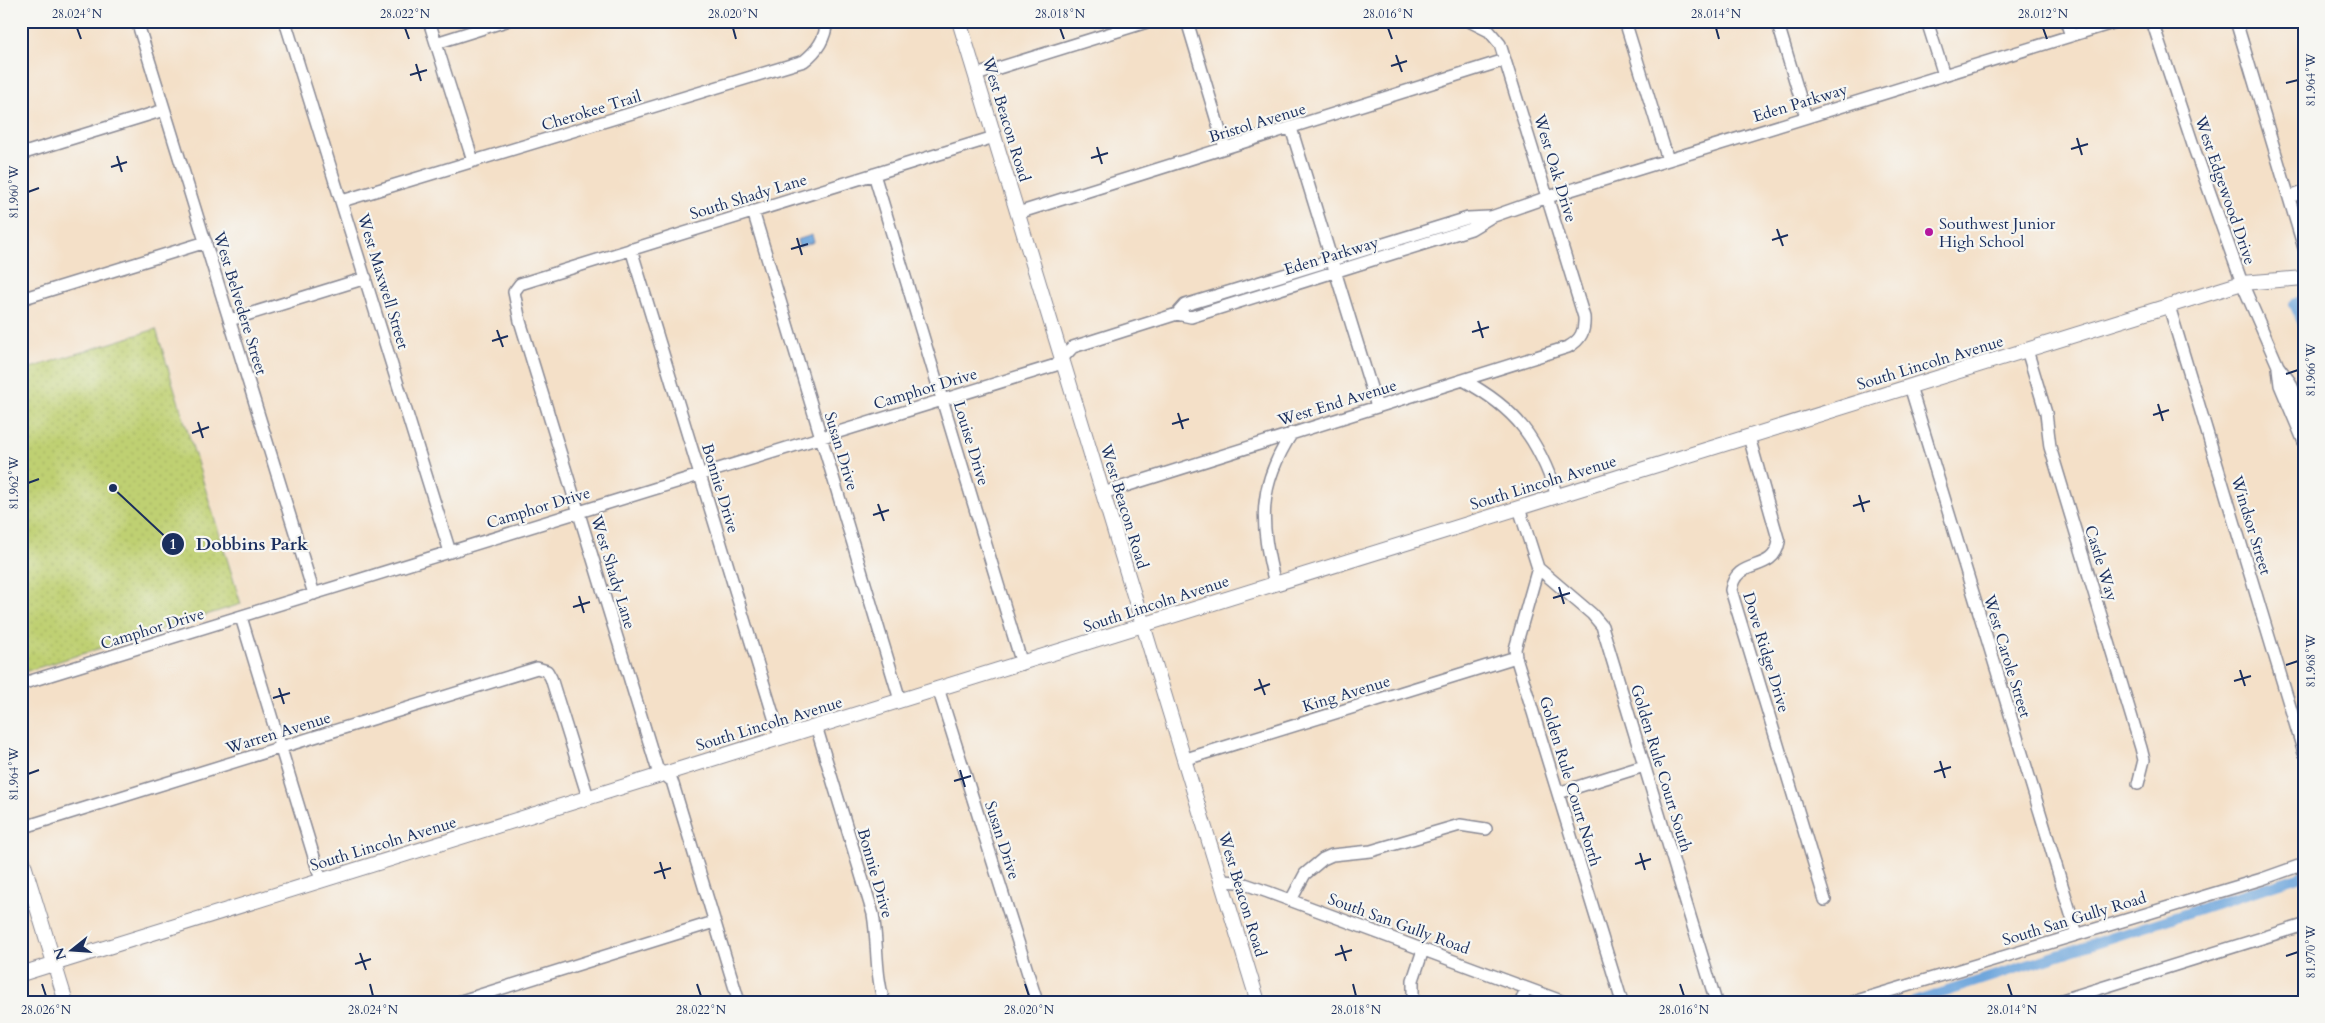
<svg xmlns="http://www.w3.org/2000/svg" width="2325" height="1023" viewBox="0 0 2325 1023" font-family="Cardo,serif">
	<defs>
		<pattern id="park-dots" width="8" height="8" patternUnits="userSpaceOnUse" patternTransform="scale(1.25)"><rect width="8" height="8" fill="#bfd072"/><path d="M2 2h.1M6 6h.1" fill="none" stroke="#a4b365" stroke-width="1.8" stroke-linecap="round"/></pattern>
	</defs>
	<rect width="100%" height="100%" fill="#f6f6f2"/>
	<filter id="ink" filterUnits="userSpaceOnUse"><feTurbulence type="fractalNoise" baseFrequency=".02" numOctaves="2"/><feDisplacementMap in="SourceGraphic" scale="10" xChannelSelector="R" yChannelSelector="G"/><feConvolveMatrix kernelMatrix="1 2 1 2 8 2 1 2 1" color-interpolation-filters="sRGB"/></filter>
	<filter id="wash" filterUnits="userSpaceOnUse"><feTurbulence type="fractalNoise" baseFrequency=".0096" numOctaves="4" result="noise"/><feDisplacementMap in="SourceGraphic" scale="20" xChannelSelector="R" yChannelSelector="G"/><feGaussianBlur stdDeviation="1.12" result="paint"/><feColorMatrix in="noise" values="0 0 0 0 0 0 0 0 0 0 0 0 0 0 0 0 0 1.4 0 .05"/><feComposite in="paint" operator="in"/></filter>
	<g filter="url(#wash)">
		<rect width="100%" height="100%" fill="#f4e0c8"/>
		<!-- park -->
		<path fill="url(#park-dots)" stroke="#6d8068" d="M 156,329 L 241,604 L 21,673 L 21,371 Z"/>
		<!-- water -->
		<path fill="#6ea6dc" stroke="#446a9d" d="M 812,235 L 814,242 L 799,247 L 797,240 Z"/>
		<g fill="none" stroke-linecap="round" stroke-linejoin="round">
			<!-- canal -->
			<path stroke="#6ea6dc" stroke-width="10" d="M 2304,299 L 2294,304 L 2304,326
				M 1914,1002 L 2304,875"/>
		</g>
	</g>
	<g filter="url(#ink)">
		<g fill="none" stroke-linecap="round" stroke-linejoin="round">
			<!-- minor casing -->
			<g stroke="#888893" stroke-width="14">
				<path id="minor" d="M 137,21 L 314,594
					M 285,21 L 450,552
					M 429,21 L 473,161
					M 1187,21 L 1225,148
					M 1625,21 L 1668,160
					M 1777,21 L 1806,117
					M 1927,21 L 1944,75
					M 2066,21 L 2071,36
					M 2152,21 L 2195,151 L 2242,283 L 2278,366 L 2290,382 L 2304,414
					M 2236,21 L 2304,248
					M 436,43 L 506,21
					M 976,75 L 1150,21
					M 1291,128 L 1377,407
					M 21,154 L 164,110
					M 874,174 L 1022,664
					M 2289,197 L 2304,192
					M 342,201 L 804,61 C 818,50 825,39 827,21
					M 753,211 L 900,700
					M 1018,213 L 1505,60
					M 631,249 L 780,737
					M 21,299 L 206,242
					M 2169,306 L 2304,753
					M 1177,314 L 1185,305 L 1225,293 L 1468,218 L 1489,217
					M 230,320 L 366,278
					M 2027,350 L 2046,413 L 2050,447 L 2141,748 L 2144,760 L 2138,784
					M 2278,368 L 2280,385 L 2304,442
					M 1463,380 C 1517,409 1538,439 1557,496
					M 1910,386 L 2077,934
					M 1749,437 L 1779,542 C 1773,575 1736,556 1731,590 L 1825,900
					M 1103,493 L 1568,347 C 1581,340 1585,331 1584,317 L 1500,44 L 1489,31 L 1469,21
					M 1519,508 L 1538,568
					M 1538,568 L 1592,614 L 1602,626 L 1716,1002
					M 1538,568 L 1515,649 L 1516,657 L 1622,1002
					M 1275,584 C 1260,523 1257,487 1292,433
					M 241,617 L 321,880
					M 21,684 L 1056,365 L 1073,347 L 1177,314 L 1191,317 L 1471,229 L 1491,217 L 1548,197 L 2119,21
					M 938,688 L 1037,1002
					M 816,726 L 873,914 C 878,944 875,973 884,1002
					M 1186,759 L 1516,657
					M 1558,793 L 1644,766
					M 21,828 L 537,668 L 547,671 L 551,678 L 588,797
					M 1221,881 L 1239,882 L 1268,892 L 1564,1002
					M 1291,900 L 1305,874 L 1323,859 L 1332,855 L 1371,851 L 1460,825 L 1486,829
					M 458,1002 L 714,922
					M 739,1002 L 672,781 L 657,768 L 520,321 L 514,292 L 520,284 L 994,137
					M 1413,1002 L 1413,980 L 1423,950
					M 1521,1002 L 1526,988
					M 1853,1002 L 2262,879 L 2304,864
					M 2056,1002 L 2304,925"/>
			</g>
			<!-- tertiary casing -->
			<g stroke="#888893" stroke-width="16">
				<path id="tertiary" d="M 959,21 L 1258,1002
					M 21,855 L 66,1002
					M 21,974 L 2242,283 L 2304,278"/>
			</g>
			<!-- minor -->
			<use href="#minor" stroke="#fff" stroke-width="11"/>
			<!-- tertiary -->
			<use href="#tertiary" stroke="#fff" stroke-width="14"/>
		</g>
	</g>
	<!-- ticks -->
	<path fill="none" stroke="#1b2f5e" stroke-width="2" d="M 77,28 L 81,39M 405,28 L 409,39M 733,28 L 736,39M 1060,28 L 1064,39M 1388,28 L 1392,39M 1716,28 L 1719,39M 2043,28 L 2047,39M 1396,55 L 1402,72M 416,64 L 421,81M 1391,66 L 1407,61M 410,75 L 427,70M 2286,83 L 2298,80M 2077,138 L 2082,155M 1097,147 L 1102,164M 2071,149 L 2088,144M 117,156 L 122,172M 1091,158 L 1108,153M 111,167 L 127,162M 28,192 L 39,188M 1777,229 L 1783,246M 797,238 L 802,255M 1772,240 L 1788,235M 791,249 L 808,244M 1478,321 L 1483,338M 497,330 L 503,347M 1472,332 L 1489,327M 492,341 L 508,336M 2286,374 L 2298,370M 2158,404 L 2163,421M 1178,413 L 1183,429M 2153,415 L 2169,410M 198,422 L 203,438M 1172,424 L 1189,419M 192,433 L 209,427M 28,483 L 39,479M 1859,495 L 1864,512M 878,504 L 884,521M 1853,506 L 1870,501M 873,515 L 889,510M 1559,587 L 1564,604M 579,596 L 584,613M 1553,598 L 1570,593M 573,607 L 590,602M 2286,665 L 2298,661M 2240,670 L 2245,686M 1259,679 L 1265,695M 2234,681 L 2251,676M 279,688 L 284,704M 1254,690 L 1270,684M 273,698 L 290,693M 1940,761 L 1945,778M 960,770 L 965,787M 1934,772 L 1951,767M 28,774 L 39,770M 954,781 L 971,776M 1640,853 L 1645,870M 660,862 L 665,879M 1635,864 L 1651,859M 654,873 L 671,868M 1341,945 L 1346,961M 360,953 L 366,970M 1335,955 L 1352,950M 2286,956 L 2298,952M 355,964 L 371,959M 42,984 L 46,996M 370,984 L 373,996M 697,984 L 701,996M 1025,984 L 1029,996M 1353,984 L 1356,996M 1680,984 L 1684,996M 2008,984 L 2012,996"/>
	<!-- markers -->
	<circle fill="#b5179e" stroke="#f6f6f2" stroke-width="2" cx="1929" cy="232" r="5"/>
	<g text-anchor="middle" stroke-width="4.5" stroke-linejoin="round" paint-order="stroke">
		<!-- street labels -->
		<g font-size="16" fill="#1b2f5e" stroke="#f6f6f2">
			<text transform="translate(1800 102) rotate(-17)" y="6">Eden Parkway</text>
			<text transform="translate(591 110) rotate(-17)" y="6">Cherokee Trail</text>
			<text transform="translate(1007 119) rotate(73)" y="6">West Beacon Road</text>
			<text transform="translate(1257 122) rotate(-17)" y="6">Bristol Avenue</text>
			<text transform="translate(1556 168) rotate(73)" y="6">West Oak Drive</text>
			<text transform="translate(2226 190) rotate(71)" y="6">West Edgewood Drive</text>
			<text transform="translate(748 196) rotate(-17)" y="6">South Shady Lane</text>
			<text transform="translate(1331 255) rotate(-17)" y="6">Eden Parkway</text>
			<text transform="translate(384 281) rotate(73)" y="6">West Maxwell Street</text>
			<text transform="translate(241 303) rotate(73)" y="6">West Belvedere Street</text>
			<text transform="translate(1930 362) rotate(-17)" y="6">South Lincoln Avenue</text>
			<text transform="translate(925 388) rotate(-17)" y="6">Camphor Drive</text>
			<text transform="translate(1337 402) rotate(-17)" y="6">West End Avenue</text>
			<text transform="translate(972 443) rotate(73)" y="6">Louise Drive</text>
			<text transform="translate(842 451) rotate(73)" y="6">Susan Drive</text>
			<text transform="translate(1543 482) rotate(-17)" y="6">South Lincoln Avenue</text>
			<text transform="translate(721 488) rotate(73)" y="6">Bonnie Drive</text>
			<text transform="translate(1125 506) rotate(73)" y="6">West Beacon Road</text>
			<text transform="translate(538 507) rotate(-17)" y="6">Camphor Drive</text>
			<text transform="translate(2252 525) rotate(73)" y="6">Windsor Street</text>
			<text transform="translate(2102 563) rotate(73)" y="6">Castle Way</text>
			<text transform="translate(614 572) rotate(73)" y="6">West Shady Lane</text>
			<text transform="translate(1156 603) rotate(-18)" y="6">South Lincoln Avenue</text>
			<text transform="translate(152 628) rotate(-17)" y="6">Camphor Drive</text>
			<text transform="translate(1767 652) rotate(73)" y="6">Dove Ridge Drive</text>
			<text transform="translate(2008 656) rotate(73)" y="6">West Carole Street</text>
			<text transform="translate(1346 693) rotate(-17)" y="6">King Avenue</text>
			<text transform="translate(769 723) rotate(-17)" y="6">South Lincoln Avenue</text>
			<text transform="translate(278 732) rotate(-17)" y="6">Warren Avenue</text>
			<text transform="translate(1662 768) rotate(73)" y="6">Golden Rule Court South</text>
			<text transform="translate(1571 781) rotate(73)" y="6">Golden Rule Court North</text>
			<text transform="translate(1003 840) rotate(72)" y="6">Susan Drive</text>
			<text transform="translate(383 843) rotate(-17)" y="6">South Lincoln Avenue</text>
			<text transform="translate(876 873) rotate(74)" y="6">Bonnie Drive</text>
			<text transform="translate(1243 894) rotate(73)" y="6">West Beacon Road</text>
			<text transform="translate(2074 918) rotate(-17)" y="6">South San Gully Road</text>
			<text transform="translate(1399 923) rotate(20)" y="6">South San Gully Road</text>
		</g>
		<!-- poi labels -->
		<g font-size="16" fill="#1b2f5e" stroke="#f6f6f2" text-anchor="start">
			<text x="1939" y="229">Southwest Junior<tspan x="1939" dy="18">High School</tspan></text>
		</g>
	</g>
	<!-- callouts -->
	<path fill="none" stroke="#1b2f5e" stroke-width="2" d="M113 488L173 544"/>
	<g fill="#1b2f5e" stroke="#f6f6f2" stroke-width="2">
		<circle cx="113" cy="488" r="5"/>
		<circle cx="173" cy="544" r="12"/>
	</g>
	<g font-size="15" text-anchor="middle" font-weight="bold" fill="#fff">
		<text x="173" y="549">1</text>
	</g>
	<g font-size="18" text-anchor="middle" font-weight="bold" fill="#1b2f5e" stroke="#f6f6f2" stroke-width="4.5" stroke-linejoin="round" paint-order="stroke">
		<text x="252" y="550">Dobbins Park</text>
	</g>
	<!-- margin -->
	<rect width="2325" height="1023" fill="none" stroke="#f6f6f2" stroke-width="55"/>
	<!-- north arrow -->
	<g transform="translate(72 950) rotate(253)" stroke="#f6f6f2" stroke-width="4" paint-order="stroke">
	<path d="M0-4L9 19L0 12L-9 19Z" fill="#1b2f5e"/>
	<text y="-8" font-size="14" font-weight="bold" text-anchor="middle" fill="#1b2f5e">N</text>
	</g>
	<rect x="28" y="28" width="2270" height="968" fill="none" stroke="#1b2f5e" stroke-width="2"/>
	<g font-size="12" text-anchor="middle" fill="#1b2f5e">
		<text x="77" y="18">28.024°N</text>
		<text x="405" y="18">28.022°N</text>
		<text x="733" y="18">28.020°N</text>
		<text x="1060" y="18">28.018°N</text>
		<text x="1388" y="18">28.016°N</text>
		<text x="1716" y="18">28.014°N</text>
		<text x="2043" y="18">28.012°N</text>
		<text transform="translate(2311 80) rotate(-90)" y="4">81.964°W</text>
		<text transform="translate(14 192) rotate(-90)" y="4">81.960°W</text>
		<text transform="translate(2311 370) rotate(-90)" y="4">81.966°W</text>
		<text transform="translate(14 483) rotate(-90)" y="4">81.962°W</text>
		<text transform="translate(2311 661) rotate(-90)" y="4">81.968°W</text>
		<text transform="translate(14 774) rotate(-90)" y="4">81.964°W</text>
		<text transform="translate(2311 952) rotate(-90)" y="4">81.970°W</text>
		<text x="46" y="1014">28.026°N</text>
		<text x="373" y="1014">28.024°N</text>
		<text x="701" y="1014">28.022°N</text>
		<text x="1029" y="1014">28.020°N</text>
		<text x="1356" y="1014">28.018°N</text>
		<text x="1684" y="1014">28.016°N</text>
		<text x="2012" y="1014">28.014°N</text>
	</g>
</svg>
